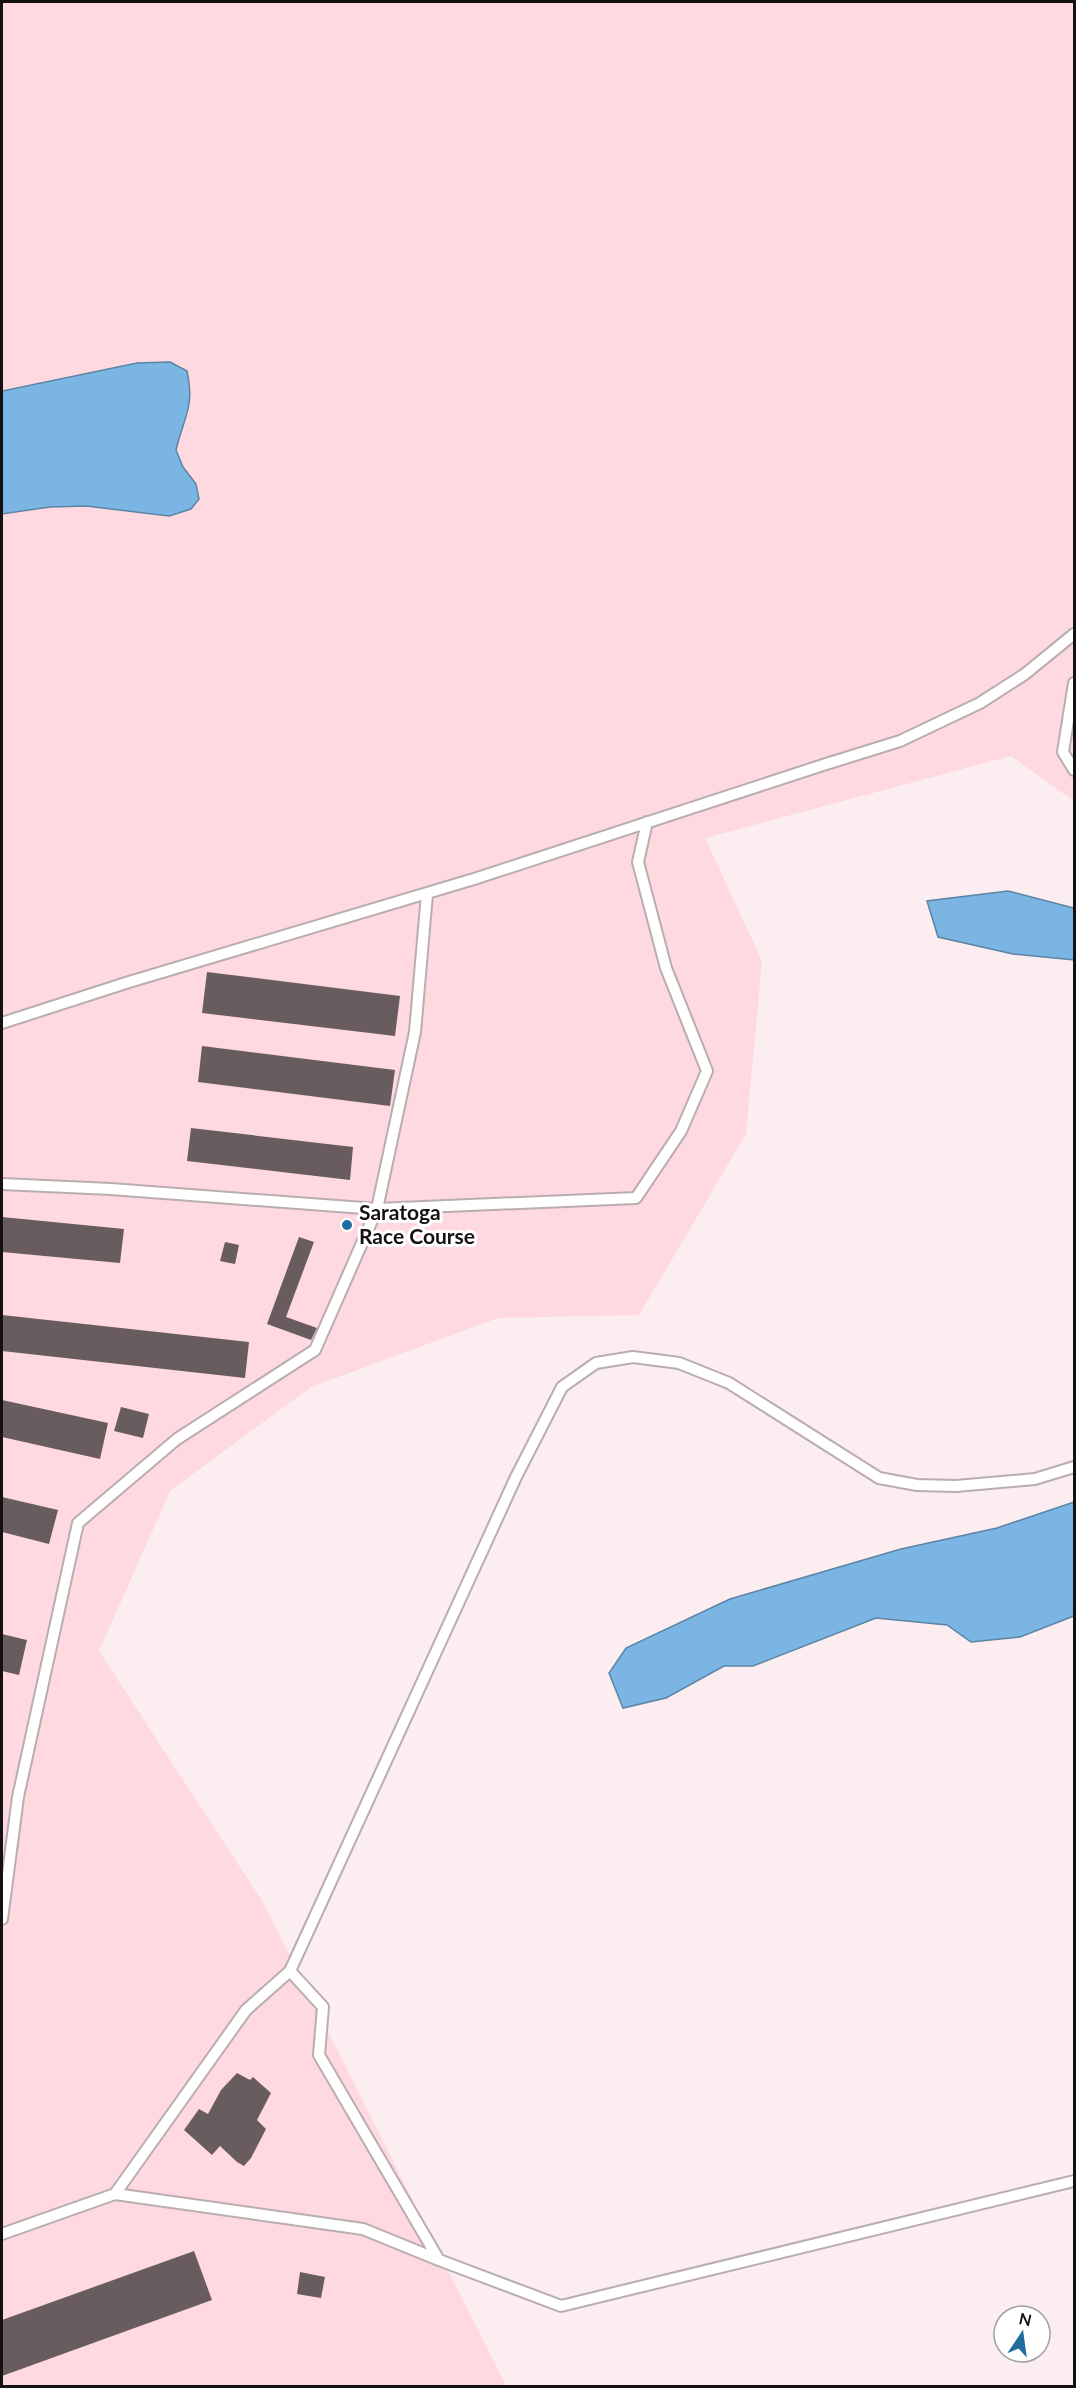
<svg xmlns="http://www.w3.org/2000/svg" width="1076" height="2388" viewBox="0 0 1076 2388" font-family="Lato,sans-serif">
	<rect width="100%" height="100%" fill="#fbedf0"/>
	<!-- green -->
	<path fill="#fed9e0" d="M 2,2 L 1074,2 L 1074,801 L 1011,756 L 705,838 L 762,961 L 746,1134 L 639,1315 L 498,1318 L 311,1387 L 170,1491 L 99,1651 L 264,1904 L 506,2386 L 2,2386 Z"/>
	<!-- water -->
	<path fill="#7ab5e3" stroke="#5c84a4" stroke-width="1.5" d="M 170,362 L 187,371 C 195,406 184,417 176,450 L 183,467 L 196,484 L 199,499 L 191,509 L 169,516 L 86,506 L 50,507 L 2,514 L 2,391 L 137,363 Z
		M 1008,891 L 1074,908 L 1074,960 L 1013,954 L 938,937 L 927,901 Z
		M 1074,1502 L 1074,1616 L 1020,1637 L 971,1642 L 947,1625 L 876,1618 L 753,1666 L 724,1666 L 666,1698 L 623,1708 L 609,1673 L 626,1648 L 730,1599 L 901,1549 L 997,1528 Z"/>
	<!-- building -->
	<path fill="#685c5f" d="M 207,972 L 400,996 L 395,1036 L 202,1013 Z
		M 202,1046 L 395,1070 L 390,1106 L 198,1082 Z
		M 191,1128 L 353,1147 L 350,1180 L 187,1161 Z
		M 2,1217 L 124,1229 L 120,1263 L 2,1252 Z
		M 299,1237 L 314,1242 L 286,1317 L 317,1328 L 311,1340 L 267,1324 Z
		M 225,1242 L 239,1245 L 235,1264 L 220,1261 Z
		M 2,1315 L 249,1342 L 245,1378 L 2,1351 Z
		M 2,1400 L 108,1423 L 100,1459 L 2,1437 Z
		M 121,1407 L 149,1414 L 143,1438 L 114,1431 Z
		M 2,1497 L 58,1510 L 49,1544 L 2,1532 Z
		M 2,1634 L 27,1640 L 19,1675 L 2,1671 Z
		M 237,2073 L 250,2080 L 253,2077 L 271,2093 L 257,2120 L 266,2129 L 251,2158 L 244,2166 L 237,2162 L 220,2146 L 212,2155 L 184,2130 L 199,2109 L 208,2114 L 221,2090 Z
		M 194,2251 L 212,2300 L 2,2376 L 2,2320 Z
		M 300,2272 L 325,2277 L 321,2298 L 297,2294 Z"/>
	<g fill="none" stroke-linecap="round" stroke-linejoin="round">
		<!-- service casing -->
		<g stroke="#baadaf" stroke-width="14">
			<path id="service" d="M 1074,683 L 1063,752 L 1074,770
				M 2,1023 L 129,982 L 474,879 L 823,765 L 900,741 L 980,703 L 1025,674 L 1074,634
				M 2,1184 L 111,1189 L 377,1209 L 636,1198 L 681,1131 L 707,1071 L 666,968 L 638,862 L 647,822
				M 2,1919 L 18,1797 L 78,1523 L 177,1439 L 315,1350 L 377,1209 L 415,1032 L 427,894
				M 290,1971 L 323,2007 L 319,2055 L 439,2260 L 561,2306 L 1074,2181
				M 115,2194 L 363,2229 L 439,2260
				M 2,2234 L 115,2194 L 246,2010 L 290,1971 L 516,1477 L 562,1387 L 596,1363 L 633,1357 L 679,1363 L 729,1383 L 879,1478 L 917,1485 L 956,1486 L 1035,1479 L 1074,1467"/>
		</g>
		<!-- service -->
		<use href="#service" stroke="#fff" stroke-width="10"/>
	</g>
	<!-- markers -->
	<circle fill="#216da0" stroke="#fff" stroke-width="2" cx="347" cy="1225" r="6"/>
	<g text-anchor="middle" stroke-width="6" stroke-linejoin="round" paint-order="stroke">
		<!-- poi labels -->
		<g font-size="21" font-weight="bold" fill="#151112" stroke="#fff" text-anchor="start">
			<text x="359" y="1220">Saratoga<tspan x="359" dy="24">Race Course</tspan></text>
		</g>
	</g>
	<!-- border -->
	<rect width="1076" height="2388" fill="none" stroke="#151112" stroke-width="6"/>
	<!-- north arrow -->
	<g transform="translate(1022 2334) rotate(13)"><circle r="28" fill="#ffffff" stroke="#a1a0a0" stroke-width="1.5"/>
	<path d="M0-4.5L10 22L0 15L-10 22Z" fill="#216da0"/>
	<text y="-9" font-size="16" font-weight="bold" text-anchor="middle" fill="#151112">N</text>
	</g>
</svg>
